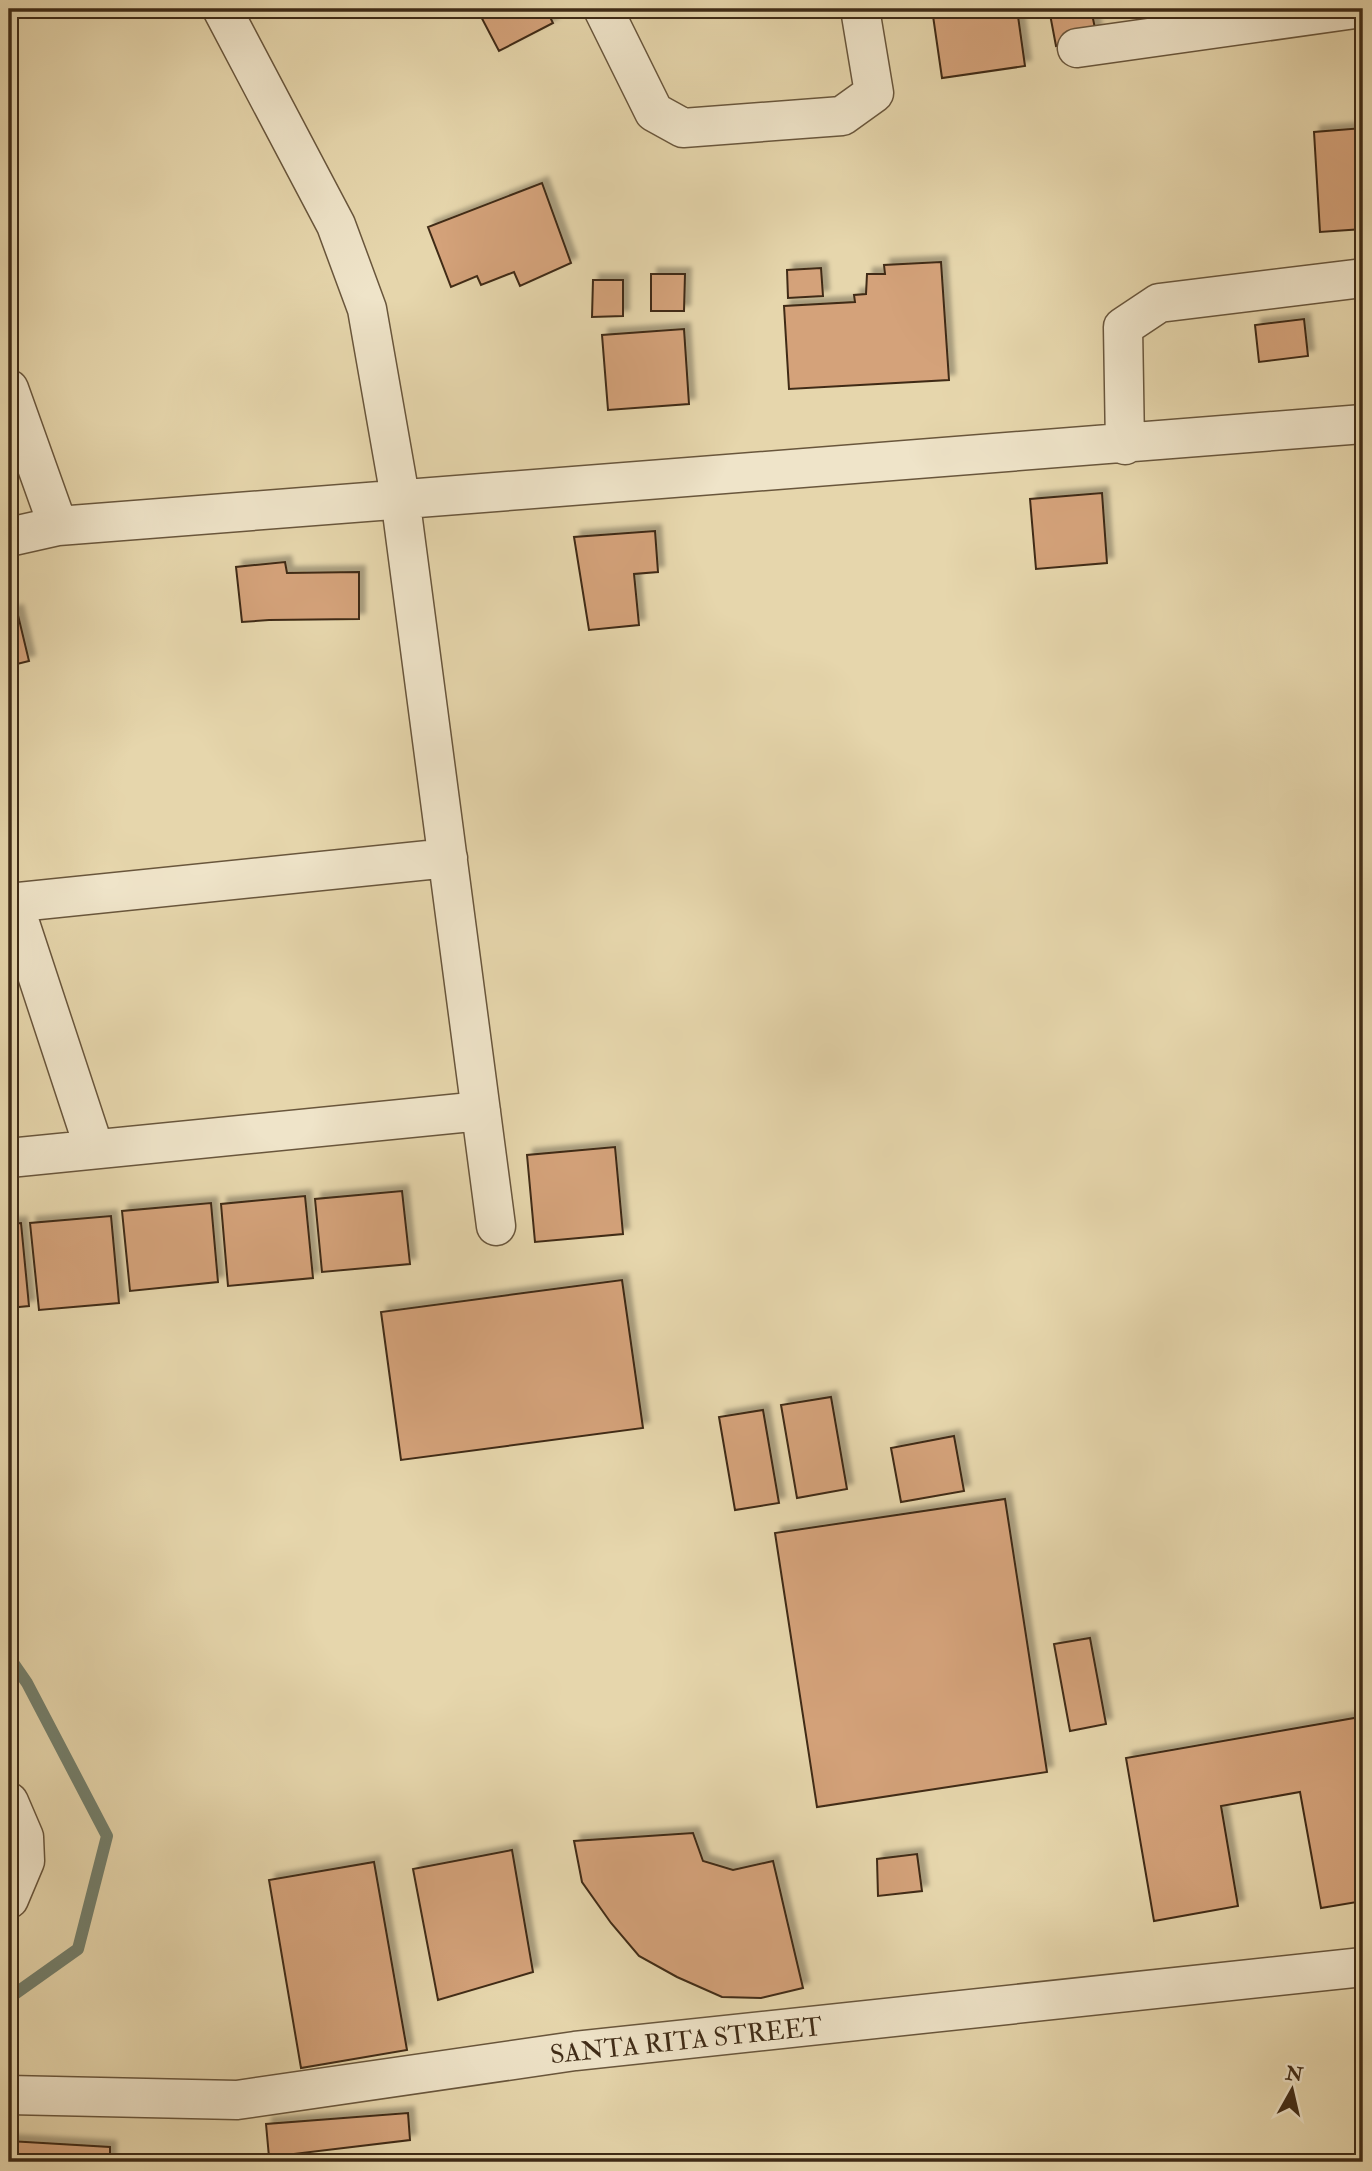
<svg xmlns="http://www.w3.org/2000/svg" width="1372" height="2171" viewBox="0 0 1372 2171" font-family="'IM FELL Double Pica',serif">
	<defs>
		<filter id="shadow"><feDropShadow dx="6" dy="-6" stdDeviation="2" flood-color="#0004"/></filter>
	</defs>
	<rect width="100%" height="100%" fill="#e6d6ac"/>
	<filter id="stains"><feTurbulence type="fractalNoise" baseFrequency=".00286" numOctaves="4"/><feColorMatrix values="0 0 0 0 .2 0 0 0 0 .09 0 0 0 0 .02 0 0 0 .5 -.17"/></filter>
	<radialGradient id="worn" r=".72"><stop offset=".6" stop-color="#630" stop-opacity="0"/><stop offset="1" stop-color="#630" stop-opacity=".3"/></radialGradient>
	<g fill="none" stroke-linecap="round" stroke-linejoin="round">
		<!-- stream -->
		<path stroke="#74806d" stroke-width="12" d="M 9,1657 L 27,1683 L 107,1836 L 78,1949 L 9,1998"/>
	</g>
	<!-- building -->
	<path fill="#d4a27a" stroke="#3f2b16" stroke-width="2" filter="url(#shadow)" d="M 477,9 L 546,9 L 553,23 L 499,51 Z
		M 932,9 L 1017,9 L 1025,66 L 942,78 Z
		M 1049,9 L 1091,9 L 1097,38 L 1056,46 Z
		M 1363,128 L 1363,229 L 1320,232 L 1314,132 Z
		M 542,183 L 571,263 L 520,286 L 514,272 L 481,285 L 477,276 L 451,287 L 428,227 Z
		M 941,262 L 949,380 L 789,389 L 784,306 L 855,302 L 854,295 L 866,294 L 867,274 L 885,274 L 884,265 Z
		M 821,268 L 823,296 L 788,298 L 787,270 Z
		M 651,274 L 685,274 L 684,311 L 651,311 Z
		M 593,280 L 623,280 L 623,316 L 592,317 Z
		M 1304,319 L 1308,356 L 1259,362 L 1255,325 Z
		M 684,329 L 689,404 L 608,410 L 602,335 Z
		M 1102,493 L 1107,563 L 1036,569 L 1030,499 Z
		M 655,531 L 658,572 L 634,574 L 639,625 L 589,630 L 574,537 Z
		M 285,562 L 287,573 L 359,572 L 359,619 L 269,620 L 242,622 L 236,567 Z
		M 17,611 L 29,661 L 9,666 L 9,613 Z
		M 615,1147 L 623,1234 L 535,1242 L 527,1155 Z
		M 402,1191 L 410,1264 L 322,1272 L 315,1199 Z
		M 305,1196 L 313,1278 L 228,1286 L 221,1204 Z
		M 211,1203 L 218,1282 L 130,1291 L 122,1211 Z
		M 111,1216 L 119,1303 L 39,1310 L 30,1223 Z
		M 21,1223 L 29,1306 L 9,1308 L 9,1224 Z
		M 622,1280 L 643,1428 L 401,1460 L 381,1312 Z
		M 831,1397 L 847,1489 L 797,1498 L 781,1405 Z
		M 763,1410 L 779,1503 L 735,1510 L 719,1417 Z
		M 954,1436 L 964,1491 L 901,1502 L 891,1448 Z
		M 1005,1499 L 1047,1772 L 817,1807 L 775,1533 Z
		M 1090,1638 L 1106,1724 L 1070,1731 L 1054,1644 Z
		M 1360,1717 L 1363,1738 L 1363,1901 L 1321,1908 L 1300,1792 L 1221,1806 L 1238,1906 L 1154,1921 L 1126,1758 Z
		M 693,1833 L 703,1861 L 733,1870 L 773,1861 L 803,1988 L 761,1998 L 722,1997 L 677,1977 L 639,1956 L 611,1923 L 582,1882 L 574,1841 Z
		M 512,1850 L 533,1972 L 438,2000 L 413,1869 Z
		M 917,1854 L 922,1891 L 878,1896 L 877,1859 Z
		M 374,1862 L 407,2050 L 301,2068 L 269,1880 Z
		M 408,2113 L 410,2140 L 269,2157 L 266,2124 Z
		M 9,2141 L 110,2147 L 110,2162 L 9,2162 Z"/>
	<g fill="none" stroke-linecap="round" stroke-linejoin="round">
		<!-- minor casing -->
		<g stroke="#69563c" stroke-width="41">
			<path id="minor" d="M 222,9 L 336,225 L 367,309 L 400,497 L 496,1226
				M 603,9 L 654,112 L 683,128 L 842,116 L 874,93 L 860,9
				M 1077,48 L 1355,9
				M 9,389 L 58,526
				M 1125,445 L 1123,327 L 1159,303 L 1363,278
				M 9,537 L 58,526 C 493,489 928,462 1363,424
				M 13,902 L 94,1148
				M 9,903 L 448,858
				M 9,1158 L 481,1111
				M 9,1802 L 24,1837 L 25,1861 L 9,1899
				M 9,2095 L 237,2100 L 575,2051 L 1363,1967"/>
		</g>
		<!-- minor -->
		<use href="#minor" stroke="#efe4c9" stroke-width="38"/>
	</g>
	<g text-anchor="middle" stroke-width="7" stroke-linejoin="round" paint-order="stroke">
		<!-- street labels -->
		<g font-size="26" fill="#3f2b16" stroke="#efe4c9">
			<text transform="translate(686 2040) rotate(-6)" y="9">SANTA RITA STREET</text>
		</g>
	</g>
	<!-- margin -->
	<rect width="1372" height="2171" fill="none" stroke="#e6d6ac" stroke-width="35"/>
	<rect x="10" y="10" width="1351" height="2150" fill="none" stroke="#3f2b16" stroke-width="3.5"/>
	<rect x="18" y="18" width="1337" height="2136" fill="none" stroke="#3f2b16" stroke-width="2"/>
	<!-- north arrow -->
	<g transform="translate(1292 2090) rotate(8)" stroke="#efe4c9" stroke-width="5" paint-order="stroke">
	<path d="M0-5L12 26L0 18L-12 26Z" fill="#3f2b16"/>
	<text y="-10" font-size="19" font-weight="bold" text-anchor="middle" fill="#3f2b16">N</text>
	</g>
	<rect width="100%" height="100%" filter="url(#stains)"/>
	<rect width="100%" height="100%" fill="url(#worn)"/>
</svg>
